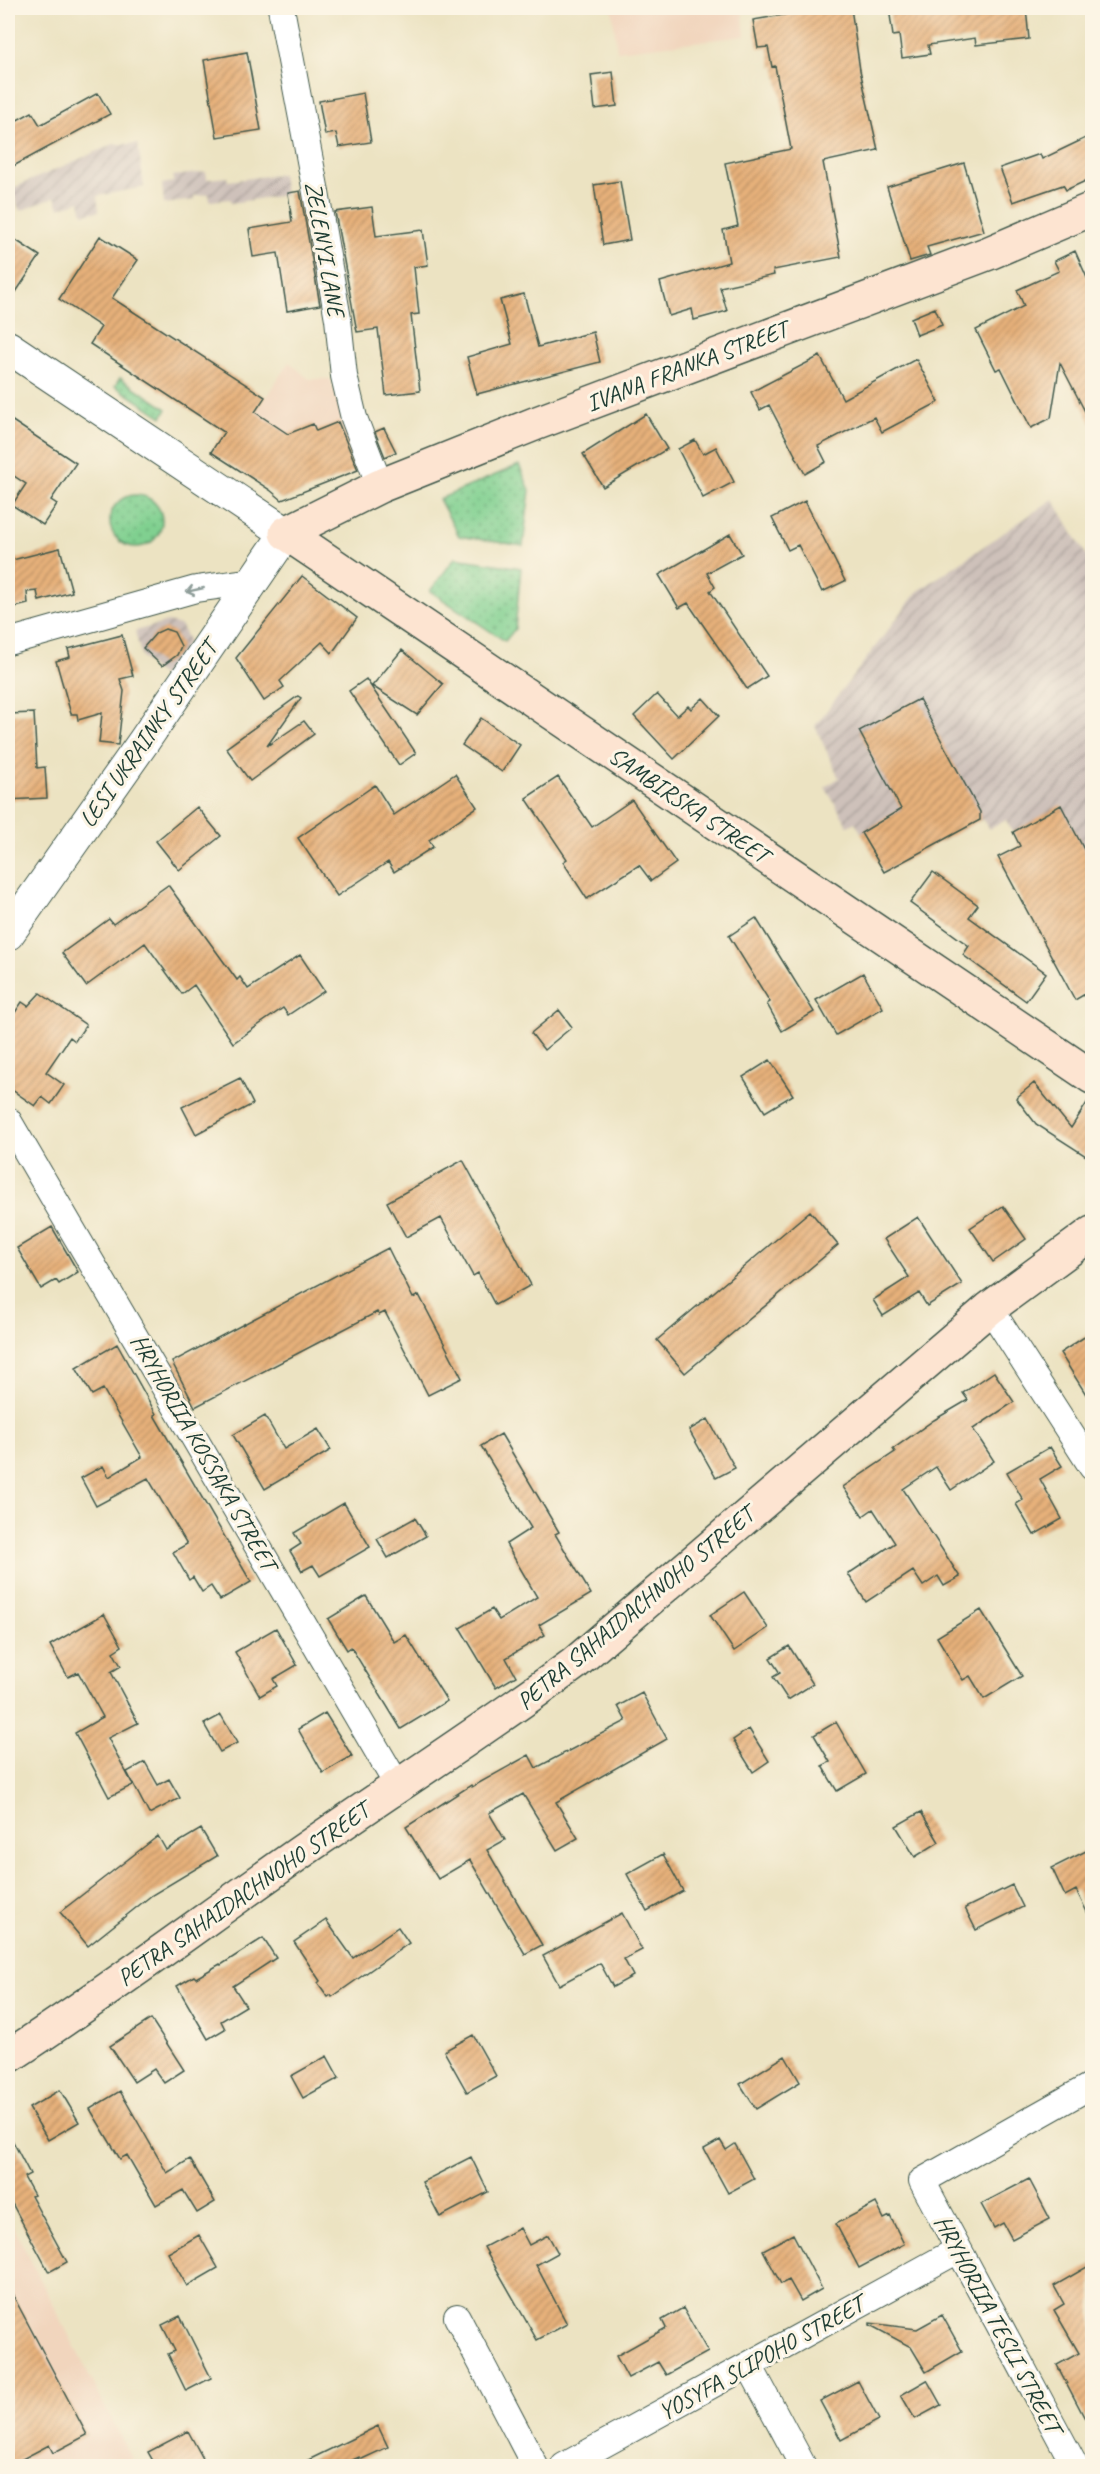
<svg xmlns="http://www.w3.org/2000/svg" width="1100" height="2474" viewBox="0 0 1100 2474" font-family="Caveat,sans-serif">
	<defs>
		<pattern id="industrial-furrows" width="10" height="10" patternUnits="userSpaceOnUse" patternTransform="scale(1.5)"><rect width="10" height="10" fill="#cec1ba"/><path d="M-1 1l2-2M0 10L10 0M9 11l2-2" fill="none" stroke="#a79e98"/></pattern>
		<pattern id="grass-dots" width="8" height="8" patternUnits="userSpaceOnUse" patternTransform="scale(1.5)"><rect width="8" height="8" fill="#80d090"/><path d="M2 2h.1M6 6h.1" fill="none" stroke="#68aa76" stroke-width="1.8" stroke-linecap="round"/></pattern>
		<pattern id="building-hatch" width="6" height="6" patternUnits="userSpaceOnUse" patternTransform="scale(1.5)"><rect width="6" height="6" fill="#e7b17a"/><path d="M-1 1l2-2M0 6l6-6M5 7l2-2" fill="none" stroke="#bb9165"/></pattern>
	</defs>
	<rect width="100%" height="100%" fill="#fcf5e5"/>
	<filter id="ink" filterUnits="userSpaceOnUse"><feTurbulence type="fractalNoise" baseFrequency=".0167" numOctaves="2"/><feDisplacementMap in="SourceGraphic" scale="12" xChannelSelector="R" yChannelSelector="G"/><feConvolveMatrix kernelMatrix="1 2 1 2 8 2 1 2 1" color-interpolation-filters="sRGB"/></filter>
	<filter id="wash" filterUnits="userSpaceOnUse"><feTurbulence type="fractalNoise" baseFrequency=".008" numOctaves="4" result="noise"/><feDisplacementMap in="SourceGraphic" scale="24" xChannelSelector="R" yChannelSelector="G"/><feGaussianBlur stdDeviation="1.35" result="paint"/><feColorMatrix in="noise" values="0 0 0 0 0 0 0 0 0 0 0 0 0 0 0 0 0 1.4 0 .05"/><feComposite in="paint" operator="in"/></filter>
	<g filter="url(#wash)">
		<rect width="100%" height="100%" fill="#ece3c2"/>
		<!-- built -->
		<path fill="#f1d5bd" d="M 612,8 L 742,8 L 745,36 L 617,51 Z
			M 289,362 L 309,379 L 330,379 L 364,468 L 282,500 L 270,490 L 211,452 L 251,420 Z
			M 8,2216 L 132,2459 L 120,2466 L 8,2466 Z"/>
		<!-- industrial -->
		<path fill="url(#industrial-furrows)" d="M 114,144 L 138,144 L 144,187 L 97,196 L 99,211 L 83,214 L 80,201 L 59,208 L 55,197 L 20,211 L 11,189 Z
			M 206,172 L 207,179 L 227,177 L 228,181 L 282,174 L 285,195 L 231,203 L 230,199 L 210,201 L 209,194 L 194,196 L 194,200 L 164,204 L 162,184 L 173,182 L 173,176 Z
			M 1053,499 L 1092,565 L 1092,982 L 1006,820 L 990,829 L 983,819 L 884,872 L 855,822 L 848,826 L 825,787 L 839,778 L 815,726 L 917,592 Z
			M 168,622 L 180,625 L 187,638 L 188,643 L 165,679 L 142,658 L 135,631 Z"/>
		<!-- grass -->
		<path fill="url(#grass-dots)" stroke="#508662" stroke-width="1.5" d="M 120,378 L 167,409 L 162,417 L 115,386 Z
			M 519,465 L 530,490 L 523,546 L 459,536 L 439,499 Z
			M110 521a26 26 0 1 1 52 0a26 26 0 1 1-52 0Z
			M 455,558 L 521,568 L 515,629 L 505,641 L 430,591 Z"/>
		<g id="blocks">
			<!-- building -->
			<path fill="url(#building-hatch)" d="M 812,8 L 851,8 L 860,70 L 878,150 L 823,162 L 841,257 L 773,270 L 774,275 L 720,287 L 727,311 L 694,320 L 692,309 L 669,316 L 660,282 L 729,262 L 723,230 L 738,226 L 725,163 L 791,149 L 775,66 L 772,67 L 768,47 L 758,48 L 753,20 L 812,10 Z
				M 889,8 L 959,8 L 959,12 L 994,8 L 1026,8 L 1029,39 L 976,45 L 975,38 L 928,45 L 930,54 L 902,58 L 899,35 L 893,36 Z
				M 247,52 L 261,130 L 217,137 L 204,60 Z
				M 613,72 L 617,106 L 595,109 L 591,75 Z
				M 98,93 L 110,114 L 8,169 L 8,125 L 32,112 L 40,125 Z
				M 363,93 L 371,142 L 339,147 L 336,133 L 325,135 L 319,101 Z
				M 1092,135 L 1092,178 L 1066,190 L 1063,185 L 1013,202 L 1000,168 L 1040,154 L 1042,159 Z
				M 964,163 L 984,231 L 927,247 L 930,255 L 910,261 L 887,187 Z
				M 620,181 L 630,240 L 603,245 L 594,185 Z
				M 300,191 L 320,305 L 287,311 L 278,253 L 253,257 L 249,229 L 292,222 L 288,193 Z
				M 372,207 L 376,236 L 423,230 L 428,265 L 414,267 L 419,314 L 411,315 L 420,391 L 386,395 L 378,329 L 357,332 L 335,212 Z
				M 100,236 L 138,260 L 112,298 L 265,397 L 255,412 L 288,434 L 313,424 L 316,431 L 338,422 L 358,470 L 282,500 L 270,490 L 211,452 L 224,432 L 90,344 L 101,327 L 59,299 Z
				M 14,239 L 40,256 L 8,304 L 8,249 Z
				M 1075,251 L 1092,289 L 1092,425 L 1060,363 L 1051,418 L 1031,428 L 1001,368 L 996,370 L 976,330 L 1024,306 L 1017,290 L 1059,271 L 1054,261 Z
				M 524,294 L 538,347 L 593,332 L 600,362 L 477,394 L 467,357 L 512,344 L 500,300 Z
				M 935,308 L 942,325 L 917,335 L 911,318 Z
				M 820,356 L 843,399 L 916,359 L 939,402 L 882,432 L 874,417 L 818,446 L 826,462 L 805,474 L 769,405 L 760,410 L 751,392 Z
				M 646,414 L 667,449 L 603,487 L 583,454 Z
				M 8,418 L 76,463 L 51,500 L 57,504 L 43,525 L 12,505 L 26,484 L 8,472 Z
				M 384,428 L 396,452 L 385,457 L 375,432 Z
				M 695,440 L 703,454 L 716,447 L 734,482 L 703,498 L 678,449 Z
				M 805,501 L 845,581 L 822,592 L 798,545 L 788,550 L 772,518 Z
				M 730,534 L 742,554 L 707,573 L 715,587 L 710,591 L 767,676 L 747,689 L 688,603 L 679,608 L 659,575 Z
				M 60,548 L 72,592 L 39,601 L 37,591 L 27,592 L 28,604 L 8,609 L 8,561 Z
				M 302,576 L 357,618 L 332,653 L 322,642 L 280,681 L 284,687 L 264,701 L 236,658 Z
				M 165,629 L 174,632 L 181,646 L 177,655 L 162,666 L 143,648 L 156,633 Z
				M 122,635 L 133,676 L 120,679 L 124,691 L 118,745 L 99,743 L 102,713 L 78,720 L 77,714 L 71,714 L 56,661 L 70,657 L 68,649 Z
				M 402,650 L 443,684 L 417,715 L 372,686 Z
				M 366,679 L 416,753 L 399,765 L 349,691 Z
				M 657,694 L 677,716 L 688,706 L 691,709 L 703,698 L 719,716 L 674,759 L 634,716 Z
				M 298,696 L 301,698 L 267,746 L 304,721 L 314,734 L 250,781 L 226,748 Z
				M 919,699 L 980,812 L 980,820 L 884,872 L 861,833 L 901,809 L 859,731 Z
				M 34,713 L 37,768 L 45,767 L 47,798 L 8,800 L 8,714 Z
				M 481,718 L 520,745 L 502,772 L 462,745 Z
				M 455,774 L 477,807 L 429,840 L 433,847 L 394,872 L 388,862 L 337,896 L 298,838 L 375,785 L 394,815 Z
				M 558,777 L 592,827 L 632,800 L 676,863 L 651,881 L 639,865 L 587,899 L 563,862 L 567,859 L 526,798 Z
				M 1061,805 L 1092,865 L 1092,990 L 1075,1000 L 998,857 L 1020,846 L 1013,832 Z
				M 197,807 L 221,836 L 179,870 L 156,841 Z
				M 933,872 L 978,905 L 969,917 L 1046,973 L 1026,1001 L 963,955 L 969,946 L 910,903 Z
				M 168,885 L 237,980 L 240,977 L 248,989 L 300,955 L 324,991 L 288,1015 L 283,1008 L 233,1043 L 194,985 L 182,994 L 145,943 L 86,986 L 62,953 L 109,919 L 113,924 Z
				M 756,918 L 814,1012 L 782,1031 L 767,1004 L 770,1002 L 729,936 Z
				M 863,973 L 883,1008 L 836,1035 L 816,1000 Z
				M 40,993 L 86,1025 L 75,1041 L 70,1037 L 46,1072 L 64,1085 L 51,1104 L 42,1097 L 35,1106 L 8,1087 L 8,1023 L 22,1002 L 28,1006 Z
				M 559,1010 L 572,1027 L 544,1050 L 531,1033 Z
				M 770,1060 L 793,1095 L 765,1112 L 743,1077 Z
				M 240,1078 L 253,1104 L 196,1134 L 182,1107 Z
				M 1034,1083 L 1071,1128 L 1092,1095 L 1092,1160 L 1036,1124 L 1016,1098 Z
				M 463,1160 L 531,1285 L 495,1305 L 478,1273 L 473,1276 L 441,1218 L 406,1237 L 387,1202 Z
				M 1003,1206 L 1026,1239 L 993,1262 L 970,1228 Z
				M 810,1211 L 838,1245 L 685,1373 L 657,1340 Z
				M 918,1217 L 962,1284 L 927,1306 L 919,1293 L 883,1316 L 873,1300 L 909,1277 L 884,1239 Z
				M 52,1227 L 78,1272 L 59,1284 L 56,1280 L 41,1289 L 17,1248 Z
				M 388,1248 L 413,1298 L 419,1295 L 462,1378 L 428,1395 L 385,1312 L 379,1315 L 377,1312 L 195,1407 L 172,1362 Z
				M 1092,1332 L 1092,1404 L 1060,1353 Z
				M 117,1344 L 156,1414 L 154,1415 L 251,1582 L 220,1600 L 211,1586 L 202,1592 L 193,1577 L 189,1580 L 173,1552 L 187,1544 L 148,1478 L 96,1506 L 81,1478 L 103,1466 L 109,1477 L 142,1457 L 103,1389 L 92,1395 L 76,1368 Z
				M 994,1372 L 1014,1402 L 973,1429 L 994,1461 L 951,1490 L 936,1467 L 903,1489 L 960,1577 L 944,1586 L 938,1576 L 923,1586 L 913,1571 L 866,1602 L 848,1574 L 895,1543 L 873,1509 L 863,1516 L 843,1487 L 895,1452 L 893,1449 L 934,1420 L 968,1400 L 963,1393 Z
				M 265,1416 L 284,1449 L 318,1429 L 331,1450 L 265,1489 L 233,1435 Z
				M 708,1419 L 735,1468 L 716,1478 L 689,1430 Z
				M 501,1434 L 559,1532 L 555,1534 L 591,1594 L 539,1625 L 545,1635 L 506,1658 L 516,1676 L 496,1688 L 460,1628 L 492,1609 L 499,1620 L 537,1597 L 506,1544 L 531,1528 L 481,1446 Z
				M 1050,1447 L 1062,1466 L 1040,1479 L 1062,1519 L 1034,1535 L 1016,1504 L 1023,1500 L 1007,1472 Z
				M 344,1503 L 370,1547 L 320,1576 L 313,1565 L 302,1571 L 290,1551 L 301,1544 L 294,1533 Z
				M 415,1518 L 426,1536 L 388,1558 L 377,1539 Z
				M 744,1592 L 768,1628 L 734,1651 L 710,1615 Z
				M 366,1596 L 394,1642 L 406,1635 L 447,1701 L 401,1729 L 351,1647 L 347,1650 L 328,1619 Z
				M 981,1610 L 1022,1676 L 984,1699 L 970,1676 L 963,1680 L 937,1637 Z
				M 104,1614 L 122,1646 L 113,1652 L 121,1666 L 111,1672 L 138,1723 L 108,1738 L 133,1785 L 109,1797 L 75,1733 L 103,1717 L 78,1672 L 68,1677 L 50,1645 Z
				M 276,1628 L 297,1665 L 273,1679 L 277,1686 L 260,1696 L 235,1652 Z
				M 789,1646 L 813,1684 L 788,1700 L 773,1677 L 780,1673 L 770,1658 Z
				M 642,1693 L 667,1739 L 556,1802 L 578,1838 L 557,1850 L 523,1794 L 489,1813 L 505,1840 L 487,1850 L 542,1945 L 525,1954 L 470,1860 L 438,1879 L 406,1827 L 471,1785 L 472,1787 L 529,1755 L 536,1768 L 626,1721 L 618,1706 Z
				M 325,1713 L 352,1756 L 323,1773 L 298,1729 Z
				M 221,1715 L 237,1743 L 220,1752 L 204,1724 Z
				M 836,1722 L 866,1774 L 837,1791 L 822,1766 L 830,1762 L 814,1735 Z
				M 749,1729 L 769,1761 L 753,1772 L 733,1740 Z
				M 145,1762 L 158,1785 L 169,1779 L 180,1798 L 149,1814 L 127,1772 Z
				M 921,1812 L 939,1842 L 915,1857 L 896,1826 Z
				M 201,1829 L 217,1856 L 152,1895 L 88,1946 L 60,1912 L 158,1836 L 166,1850 Z
				M 1092,1848 L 1092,1922 L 1076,1890 L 1065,1896 L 1052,1868 Z
				M 663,1854 L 683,1891 L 647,1911 L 627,1874 Z
				M 1012,1885 L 1023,1907 L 976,1930 L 965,1908 Z
				M 622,1913 L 642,1950 L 624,1959 L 633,1976 L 613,1987 L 600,1963 L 559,1985 L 543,1956 Z
				M 326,1920 L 353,1958 L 398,1927 L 409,1943 L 332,1997 L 331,1995 L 328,1997 L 318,1983 L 320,1981 L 294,1942 Z
				M 263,1938 L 276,1958 L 233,1986 L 246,2006 L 221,2021 L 225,2029 L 208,2039 L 177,1986 L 194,1976 L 196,1978 L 220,1964 L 221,1965 Z
				M 151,2019 L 184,2070 L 164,2083 L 154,2069 L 134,2082 L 110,2046 Z
				M 473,2035 L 496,2076 L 467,2092 L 444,2051 Z
				M 327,2056 L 339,2078 L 303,2098 L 291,2076 Z
				M 785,2056 L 800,2082 L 756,2109 L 740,2084 Z
				M 60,2090 L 79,2122 L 48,2140 L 29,2108 Z
				M 120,2091 L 167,2173 L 190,2159 L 215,2202 L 197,2213 L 183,2190 L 156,2205 L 127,2155 L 120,2159 L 90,2109 Z
				M 8,2132 L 30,2174 L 24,2177 L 34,2195 L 31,2196 L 67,2262 L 49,2272 L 8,2196 Z
				M 720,2140 L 726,2150 L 735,2144 L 754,2179 L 728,2193 L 704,2149 Z
				M 471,2157 L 488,2192 L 440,2217 L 422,2182 Z
				M 1029,2179 L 1050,2219 L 1012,2239 L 1003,2223 L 994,2228 L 981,2204 Z
				M 876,2203 L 884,2219 L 890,2216 L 904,2244 L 859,2268 L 836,2224 Z
				M 520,2228 L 529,2245 L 548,2235 L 558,2253 L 536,2265 L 567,2324 L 537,2340 L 484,2247 Z
				M 793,2234 L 822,2289 L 801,2301 L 789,2280 L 781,2284 L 763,2250 Z
				M 199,2235 L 218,2268 L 187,2286 L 168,2253 Z
				M 1092,2264 L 1092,2432 L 1057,2365 L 1079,2353 L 1054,2310 L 1064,2304 L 1054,2286 Z
				M 8,2286 L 87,2435 L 53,2453 L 49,2445 L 9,2466 Z
				M 683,2308 L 708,2352 L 666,2375 L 658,2362 L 628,2378 L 616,2356 L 666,2328 L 662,2320 Z
				M 942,2315 L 962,2351 L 926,2372 L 911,2347 L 870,2325 L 870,2323 L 917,2329 Z
				M 180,2316 L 211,2378 L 186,2391 L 168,2354 L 175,2351 L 162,2325 Z
				M 927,2380 L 941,2405 L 915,2419 L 901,2395 Z
				M 858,2381 L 879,2420 L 841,2440 L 820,2401 Z
				M 378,2426 L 388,2447 L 360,2460 L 359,2457 L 340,2466 L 296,2466 Z
				M 188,2431 L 207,2466 L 156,2466 L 148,2452 Z"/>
		</g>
	</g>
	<g filter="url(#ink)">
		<use href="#blocks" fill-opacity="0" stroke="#3e5649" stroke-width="1.5"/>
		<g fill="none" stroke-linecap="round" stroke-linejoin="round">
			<!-- minor casing -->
			<g stroke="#3e5649" stroke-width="28">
				<path id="minor" d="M 281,8 L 315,187 L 338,319 L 344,376 L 354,418 L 380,486
					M 8,642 L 196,589 L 253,581
					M 8,1120 L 398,1786
					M 990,1308 L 1092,1467
					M 457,2317 L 535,2466
					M 749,2365 L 803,2466
					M 564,2466 L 958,2250
					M 1075,2466 L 922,2181 L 1092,2085"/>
			</g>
			<!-- tertiary casing -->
			<g stroke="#3e5649" stroke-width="34">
				<path id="tertiary" d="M 8,347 L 286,533 L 144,741 L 8,934"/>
			</g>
			<!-- secondary casing -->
			<g stroke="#3e5649" stroke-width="36">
				<path id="secondary" d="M 1092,209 L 989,253 L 537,423 L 380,486 L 286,533 L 1092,1077
					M 8,2057 C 107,1993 201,1922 298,1854 C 390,1790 484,1730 574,1664 L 990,1308 L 1092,1233"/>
			</g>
			<!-- minor -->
			<use href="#minor" stroke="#fff" stroke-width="26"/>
			<!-- tertiary -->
			<use href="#tertiary" stroke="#fff" stroke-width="32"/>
			<!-- secondary -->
			<use href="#secondary" stroke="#fde4d1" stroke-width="33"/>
		</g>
		<!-- one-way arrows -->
		<defs><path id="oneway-shaft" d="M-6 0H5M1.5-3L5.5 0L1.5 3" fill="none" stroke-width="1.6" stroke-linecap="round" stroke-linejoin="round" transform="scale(1.5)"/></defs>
		<use stroke="#8f9e9a" href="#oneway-shaft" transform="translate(195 590) rotate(167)"/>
	</g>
	<g text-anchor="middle" stroke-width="6" stroke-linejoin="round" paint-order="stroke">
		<!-- street labels -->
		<g font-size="24" fill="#1f3d34" stroke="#fcf5e5">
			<text transform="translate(325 249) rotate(80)" y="8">ZELENYI LANE</text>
			<text transform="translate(687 366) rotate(-21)" y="8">IVANA FRANKA STREET</text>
			<text transform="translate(148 734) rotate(-55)" y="8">LESI UKRAINKY STREET</text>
			<text transform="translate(689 805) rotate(34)" y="8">SAMBIRSKA STREET</text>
			<text transform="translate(204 1452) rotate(60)" y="8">HRYHORIIA KOSSAKA STREET</text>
			<text transform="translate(635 1608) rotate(-40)" y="8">PETRA SAHAIDACHNOHO STREET</text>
			<text transform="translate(243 1894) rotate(-35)" y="8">PETRA SAHAIDACHNOHO STREET</text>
			<text transform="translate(998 2324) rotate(62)" y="8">HRYHORIIA TESLI STREET</text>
			<text transform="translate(761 2358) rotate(-29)" y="8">YOSYFA SLIPOHO STREET</text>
		</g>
	</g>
	<!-- margin -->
	<rect width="1100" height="2474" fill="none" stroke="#fcf5e5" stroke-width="30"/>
</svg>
